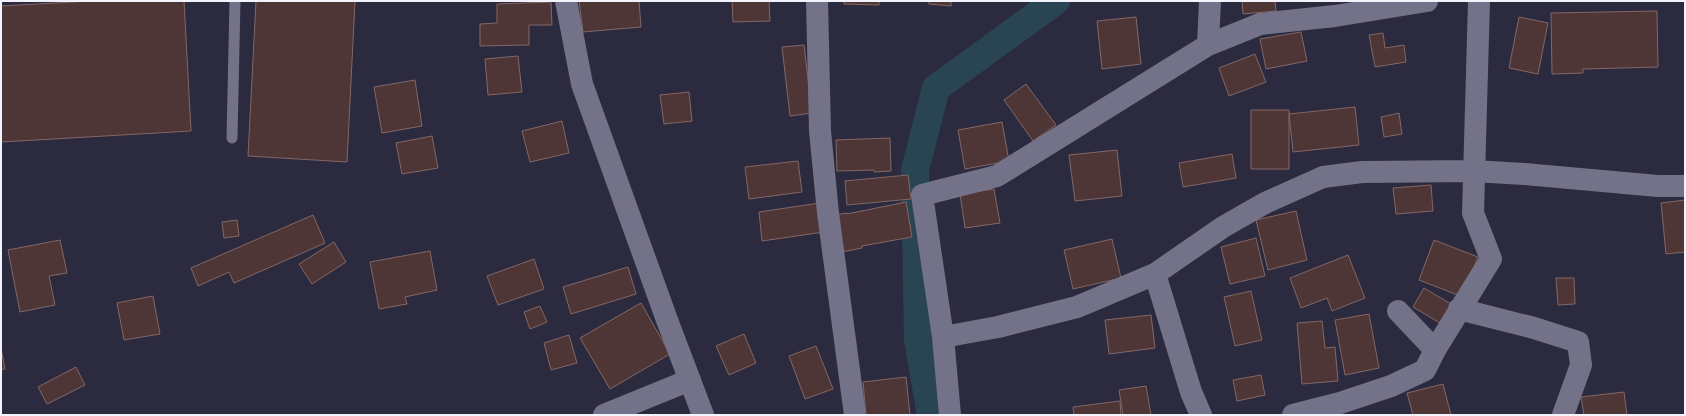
<svg xmlns="http://www.w3.org/2000/svg" width="1686" height="416" viewBox="0 0 1686 416" font-family="'Source Serif 4',serif">
	<rect width="100%" height="100%" fill="#2c2a3e"/>
	<g fill="none" stroke-linecap="round" stroke-linejoin="round">
		<!-- canal -->
		<path stroke="#294453" stroke-width="28" d="M 931,415 L 918,340 L 915,170 L 936,88 L 1056,1"/>
	</g>
	<!-- building -->
	<path fill="#4f3636" stroke="#836766" d="M 92,1 L 184,1 L 191,131 L 1,142 L 1,6 Z
		M 256,1 L 355,1 L 347,162 L 248,156 Z
		M 579,1 L 639,1 L 641,27 L 583,32 Z
		M 732,1 L 769,1 L 770,21 L 733,22 Z
		M 844,1 L 879,1 L 879,5 L 844,4 Z
		M 929,1 L 951,1 L 951,6 L 929,4 Z
		M 1242,1 L 1275,1 L 1276,11 L 1243,14 Z
		M 551,2 L 552,25 L 529,25 L 529,45 L 480,46 L 480,24 L 497,23 L 497,4 Z
		M 1657,11 L 1658,67 L 1583,69 L 1583,73 L 1552,74 L 1551,13 Z
		M 1136,17 L 1141,64 L 1102,69 L 1097,21 Z
		M 1519,17 L 1548,23 L 1538,74 L 1509,68 Z
		M 1301,32 L 1307,61 L 1266,69 L 1260,39 Z
		M 1383,33 L 1385,48 L 1404,45 L 1406,62 L 1375,67 L 1369,35 Z
		M 804,45 L 812,113 L 790,116 L 782,47 Z
		M 1255,54 L 1266,82 L 1229,96 L 1219,68 Z
		M 518,56 L 522,92 L 488,95 L 485,59 Z
		M 415,80 L 422,126 L 382,133 L 374,87 Z
		M 1026,84 L 1056,125 L 1033,141 L 1004,100 Z
		M 689,92 L 692,121 L 664,124 L 660,95 Z
		M 1355,107 L 1359,145 L 1293,152 L 1289,114 Z
		M 1251,110 L 1289,110 L 1289,169 L 1251,169 Z
		M 1399,113 L 1402,134 L 1384,137 L 1381,117 Z
		M 562,121 L 569,153 L 530,162 L 522,131 Z
		M 1002,122 L 1009,161 L 965,169 L 958,130 Z
		M 432,136 L 438,168 L 402,174 L 396,143 Z
		M 890,138 L 891,171 L 874,172 L 874,170 L 837,171 L 836,140 Z
		M 1117,150 L 1122,196 L 1075,201 L 1069,155 Z
		M 1232,154 L 1236,178 L 1183,187 L 1179,163 Z
		M 798,161 L 802,192 L 749,199 L 745,167 Z
		M 908,175 L 911,199 L 847,205 L 845,181 Z
		M 1431,185 L 1433,211 L 1396,214 L 1393,188 Z
		M 994,189 L 1000,223 L 965,228 L 960,194 Z
		M 1685,200 L 1685,252 L 1666,254 L 1661,203 Z
		M 906,202 L 912,237 L 862,246 L 862,248 L 842,252 L 835,215 L 847,213 L 847,214 Z
		M 820,203 L 824,232 L 762,241 L 759,212 Z
		M 1296,211 L 1307,260 L 1268,270 L 1256,220 Z
		M 313,215 L 325,243 L 234,283 L 229,272 L 198,286 L 191,268 Z
		M 237,220 L 239,236 L 224,238 L 222,222 Z
		M 1256,238 L 1265,276 L 1230,284 L 1221,247 Z
		M 1112,239 L 1121,278 L 1073,289 L 1064,250 Z
		M 60,240 L 67,273 L 49,276 L 55,305 L 20,312 L 8,250 Z
		M 1434,240 L 1478,257 L 1463,297 L 1419,280 Z
		M 334,242 L 346,262 L 312,284 L 299,264 Z
		M 430,251 L 437,290 L 405,297 L 407,304 L 379,309 L 370,262 Z
		M 1348,255 L 1365,298 L 1332,311 L 1327,298 L 1301,308 L 1290,278 Z
		M 534,259 L 544,289 L 498,305 L 487,276 Z
		M 628,267 L 636,294 L 571,314 L 563,287 Z
		M 1556,278 L 1574,278 L 1575,304 L 1558,305 Z
		M 1424,288 L 1456,307 L 1445,326 L 1413,307 Z
		M 1251,291 L 1262,340 L 1235,346 L 1224,297 Z
		M 153,296 L 160,334 L 124,340 L 117,303 Z
		M 641,303 L 670,354 L 610,389 L 580,338 Z
		M 540,306 L 547,322 L 530,329 L 524,312 Z
		M 1369,314 L 1379,368 L 1345,375 L 1335,320 Z
		M 1151,315 L 1155,348 L 1109,354 L 1105,320 Z
		M 1322,321 L 1325,348 L 1335,347 L 1338,381 L 1302,384 L 1297,323 Z
		M 744,334 L 756,363 L 729,375 L 716,346 Z
		M 569,335 L 577,363 L 551,370 L 544,343 Z
		M 816,346 L 833,389 L 805,399 L 789,356 Z
		M 1,348 L 5,369 L 1,370 Z
		M 76,367 L 85,385 L 47,404 L 38,387 Z
		M 1261,375 L 1265,395 L 1237,401 L 1233,380 Z
		M 906,377 L 910,415 L 866,415 L 863,382 Z
		M 1443,384 L 1451,415 L 1413,415 L 1407,393 Z
		M 1146,386 L 1151,415 L 1123,415 L 1119,390 Z
		M 1624,392 L 1627,415 L 1584,415 L 1581,397 Z
		M 1120,401 L 1121,415 L 1074,415 L 1073,407 Z"/>
	<g fill="none" stroke-linecap="round" stroke-linejoin="round">
		<!-- lane -->
		<path stroke="#737289" stroke-width="11" d="M 232,138 L 235,1"/>
		<!-- street -->
		<path stroke="#737289" stroke-width="22" d="M 566,1 L 582,84 L 667,320 L 703,415
			M 817,1 L 820,131 L 828,213 L 855,415
			M 1210,1 L 1208,45 L 1260,24 L 1335,16 L 1427,1
			M 1155,274 L 1191,392 L 1201,415
			M 1459,309 L 1534,328 L 1578,342 L 1581,365 L 1563,415
			M 943,337 L 998,327 L 1077,307 L 1155,274 L 1223,227 L 1265,203 L 1323,177 L 1362,172 L 1473,171 L 1524,174 L 1658,186 L 1685,186
			M 1435,350 L 1491,259 L 1473,213 L 1479,1
			M 604,415 L 690,380
			M 950,415 L 943,337 L 922,195 L 997,176 L 1208,45
			M 1293,415 L 1340,403 L 1391,386 L 1425,370 L 1435,350 L 1398,311"/>
	</g>
	<!-- border -->
	<rect width="1686" height="416" fill="none" stroke="#f3f3fd" stroke-width="4"/>
</svg>
